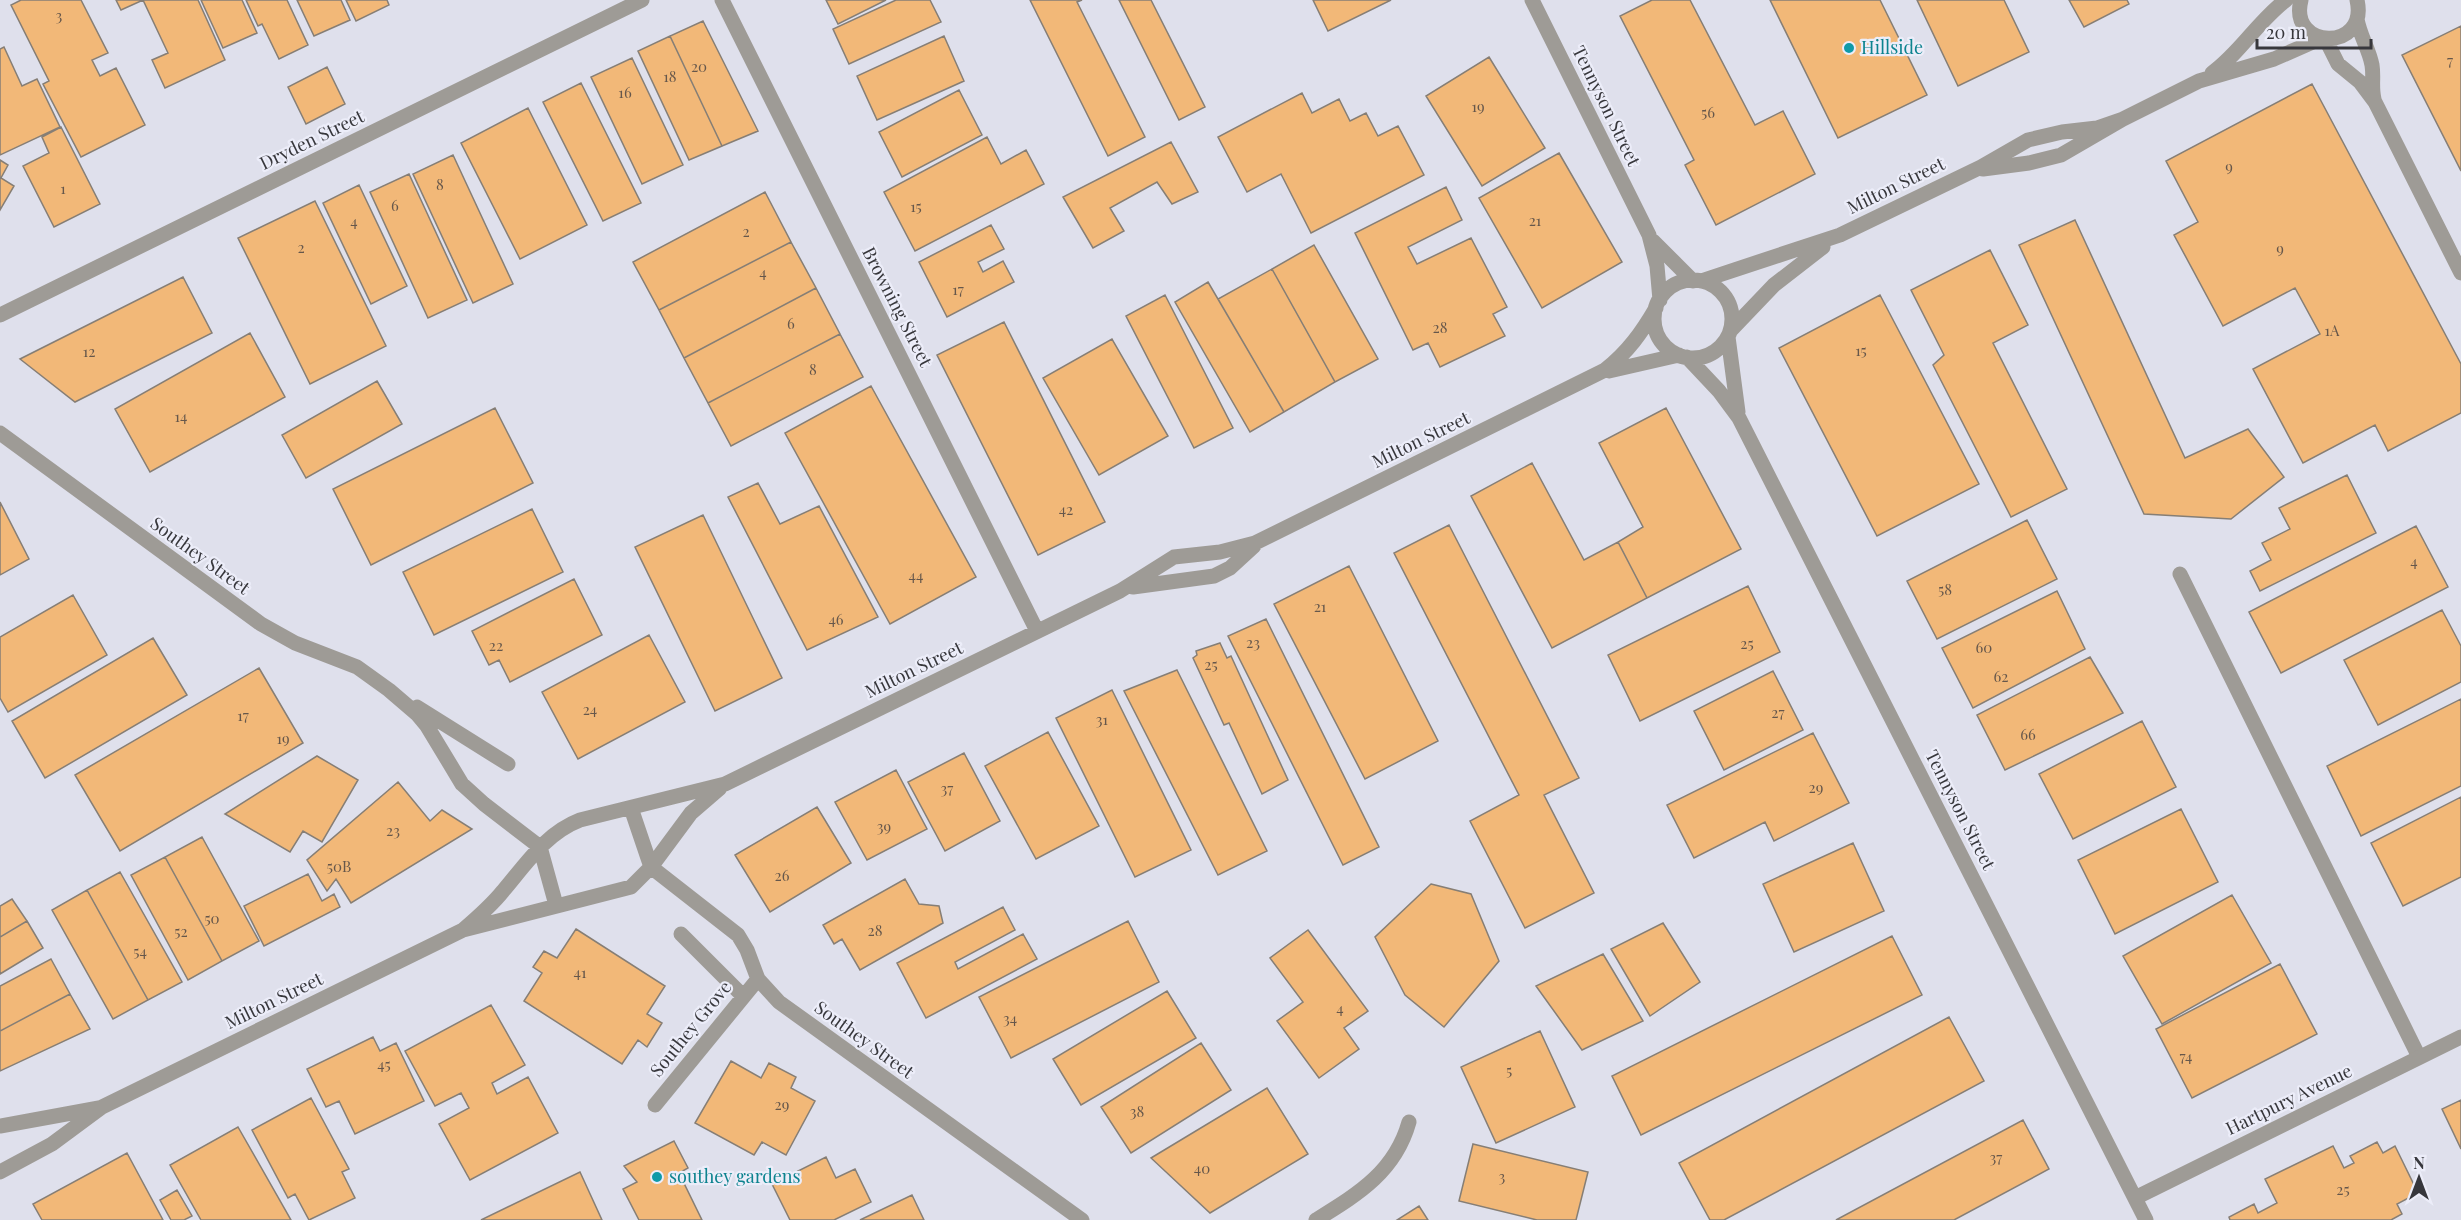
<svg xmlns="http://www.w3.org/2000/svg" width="2461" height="1220" viewBox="0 0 2461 1220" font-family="'Playfair Display',serif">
	<rect width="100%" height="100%" fill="#dfe0ec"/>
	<!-- building -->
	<path fill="#f2b878" stroke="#867e75" stroke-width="1.5" d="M 21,0 L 81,0 L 108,53 L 92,60 L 100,76 L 116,68 L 145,125 L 81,157 L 43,84 L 49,81 L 11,5 Z
		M 116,0 L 143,0 L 121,10 Z
		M 143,0 L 198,0 L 225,60 L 165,88 L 152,60 L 168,53 Z
		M 201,0 L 242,0 L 257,33 L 223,48 Z
		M 246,0 L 287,0 L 308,45 L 279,59 L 262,24 L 258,26 Z
		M 297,0 L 341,0 L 350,20 L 314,36 Z
		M 346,0 L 387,0 L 389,5 L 356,21 Z
		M 826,0 L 886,0 L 838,24 Z
		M 896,0 L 930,0 L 941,22 L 849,64 L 833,29 Z
		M 1030,0 L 1082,0 L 1077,2 L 1145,137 L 1108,156 Z
		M 1119,0 L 1151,0 L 1205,107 L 1179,120 Z
		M 1313,0 L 1391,0 L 1328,31 Z
		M 1652,0 L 1690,0 L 1755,125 L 1783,111 L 1815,174 L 1716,225 L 1685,165 L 1694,160 L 1620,16 Z
		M 1770,0 L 1880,0 L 1927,95 L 1838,138 Z
		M 1917,0 L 2004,0 L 2029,52 L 1958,86 Z
		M 2069,0 L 2127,0 L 2129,4 L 2084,27 Z
		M 703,21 L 758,131 L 722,146 L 670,36 Z
		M 2461,26 L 2461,171 L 2402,55 Z
		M 670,36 L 722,146 L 689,160 L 638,51 Z
		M 944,36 L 964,81 L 877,120 L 857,76 Z
		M 4,47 L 22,86 L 37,79 L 60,127 L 0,155 L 0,49 Z
		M 1489,57 L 1545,148 L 1482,186 L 1426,96 Z
		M 632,58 L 683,165 L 642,184 L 591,77 Z
		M 327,67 L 345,104 L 306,124 L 288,87 Z
		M 581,83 L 641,203 L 603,221 L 543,102 Z
		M 2312,84 L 2461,364 L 2461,413 L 2388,451 L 2375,425 L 2303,463 L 2253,369 L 2320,334 L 2295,288 L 2223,326 L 2174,235 L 2198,222 L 2166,161 Z
		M 959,90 L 982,135 L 902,177 L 879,132 Z
		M 1302,93 L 1312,113 L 1339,99 L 1350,121 L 1366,113 L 1378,136 L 1398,126 L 1424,175 L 1311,233 L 1281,174 L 1247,192 L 1218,137 Z
		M 528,108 L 587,225 L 520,259 L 461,143 Z
		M 61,127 L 100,204 L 54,227 L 23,166 L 49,153 L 42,137 Z
		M 987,137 L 1001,164 L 1026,150 L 1044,184 L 915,251 L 884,192 Z
		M 1171,142 L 1198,192 L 1172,204 L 1157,182 L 1110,208 L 1124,231 L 1093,248 L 1063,197 Z
		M 1559,153 L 1622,262 L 1542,308 L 1479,198 Z
		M 453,155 L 513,284 L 473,303 L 413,174 Z
		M 0,160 L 8,165 L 1,178 L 14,186 L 0,210 Z
		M 409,174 L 467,300 L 428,318 L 370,192 Z
		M 359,185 L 407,286 L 371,304 L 323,203 Z
		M 1446,187 L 1462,220 L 1408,247 L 1417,264 L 1471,238 L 1507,307 L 1493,314 L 1505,336 L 1440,367 L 1428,343 L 1413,350 L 1355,233 Z
		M 765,192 L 791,242 L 659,310 L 633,262 Z
		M 315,201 L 386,346 L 310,384 L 238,238 Z
		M 2075,220 L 2185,458 L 2248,429 L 2284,477 L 2231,519 L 2144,514 L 2019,245 Z
		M 991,225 L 1004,249 L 978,262 L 983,272 L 1003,261 L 1014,282 L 947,317 L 919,262 Z
		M 791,242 L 816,288 L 684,358 L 659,310 Z
		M 1314,245 L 1378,359 L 1335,382 L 1272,269 Z
		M 1990,250 L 2028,325 L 1993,343 L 2067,489 L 2011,517 L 1933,365 L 1944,355 L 1911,290 Z
		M 1272,269 L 1335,382 L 1284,412 L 1218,299 Z
		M 183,277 L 212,333 L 75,402 L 20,359 Z
		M 1208,282 L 1284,412 L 1250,432 L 1175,302 Z
		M 816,288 L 840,334 L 708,403 L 684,358 Z
		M 1165,295 L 1233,428 L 1194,448 L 1126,316 Z
		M 1880,295 L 1979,484 L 1877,536 L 1779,348 Z
		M 1004,322 L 1105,522 L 1038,555 L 937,355 Z
		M 250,333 L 285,397 L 150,472 L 115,409 Z
		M 840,334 L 863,377 L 731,446 L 708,403 Z
		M 1112,339 L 1168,436 L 1099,475 L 1043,378 Z
		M 377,381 L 402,424 L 306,478 L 282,435 Z
		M 871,386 L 976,577 L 890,624 L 785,433 Z
		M 495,408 L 533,483 L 371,565 L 333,489 Z
		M 1666,408 L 1741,549 L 1647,598 L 1618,542 L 1643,527 L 1599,443 Z
		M 1532,463 L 1584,560 L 1618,542 L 1647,598 L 1552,648 L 1471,496 Z
		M 2347,475 L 2376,533 L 2260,591 L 2250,571 L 2271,560 L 2262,543 L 2290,529 L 2279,508 Z
		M 758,483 L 780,524 L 819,506 L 878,617 L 807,650 L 728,497 Z
		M 0,502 L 29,559 L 0,575 Z
		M 532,509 L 563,572 L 434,635 L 403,572 Z
		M 703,515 L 782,678 L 715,711 L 635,547 Z
		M 2027,520 L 2057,579 L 1937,639 L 1907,581 Z
		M 1449,525 L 1579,778 L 1544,795 L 1594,893 L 1525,928 L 1470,821 L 1519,795 L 1394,553 Z
		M 2416,526 L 2448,587 L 2281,673 L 2249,612 Z
		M 1349,566 L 1438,741 L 1365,779 L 1274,604 Z
		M 574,579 L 602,635 L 510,682 L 499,660 L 489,665 L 472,631 Z
		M 1748,586 L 1780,652 L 1640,721 L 1608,655 Z
		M 2057,591 L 2085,649 L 1973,708 L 1942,648 Z
		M 73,595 L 107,655 L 8,712 L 0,698 L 0,637 Z
		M 2442,610 L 2461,646 L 2461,682 L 2378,725 L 2344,660 Z
		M 1266,619 L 1379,847 L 1343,865 L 1228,636 Z
		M 649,635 L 685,702 L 578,759 L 542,692 Z
		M 153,638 L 187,695 L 45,778 L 12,721 Z
		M 1220,643 L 1227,658 L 1231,656 L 1288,780 L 1262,794 L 1229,723 L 1224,725 L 1193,658 L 1197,655 L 1196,651 Z
		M 2090,657 L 2123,713 L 2005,770 L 1977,715 Z
		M 259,668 L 303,743 L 120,851 L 75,775 Z
		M 1177,670 L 1267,851 L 1218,875 L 1124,691 Z
		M 1773,671 L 1803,730 L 1724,770 L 1694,711 Z
		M 1112,690 L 1191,850 L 1135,877 L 1056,718 Z
		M 2461,699 L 2461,786 L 2361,836 L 2327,766 Z
		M 2142,721 L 2176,787 L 2073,839 L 2039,774 Z
		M 1048,732 L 1099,826 L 1036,859 L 985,766 Z
		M 1813,733 L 1849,803 L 1774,841 L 1765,822 L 1694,858 L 1667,805 Z
		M 964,753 L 1000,821 L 945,851 L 908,782 Z
		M 317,756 L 358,780 L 322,842 L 303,831 L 290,852 L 225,814 Z
		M 896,770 L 927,829 L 867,860 L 835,802 Z
		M 398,782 L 430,821 L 442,810 L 472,829 L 351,903 L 336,879 L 327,891 L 307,860 Z
		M 2461,797 L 2461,877 L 2403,906 L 2371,843 Z
		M 817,807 L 851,863 L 770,912 L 735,855 Z
		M 2181,809 L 2218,882 L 2115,934 L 2078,860 Z
		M 202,837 L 259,941 L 222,961 L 165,857 Z
		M 1853,843 L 1884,911 L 1794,952 L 1763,884 Z
		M 165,857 L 222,961 L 188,980 L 131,875 Z
		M 120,872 L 182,982 L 148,1000 L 87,890 Z
		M 308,874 L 322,901 L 334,894 L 340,907 L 264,946 L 244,906 Z
		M 905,879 L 919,904 L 939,906 L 943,923 L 860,970 L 842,939 L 834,944 L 823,925 Z
		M 1431,884 L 1471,894 L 1499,961 L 1444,1027 L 1405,995 L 1375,937 Z
		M 87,890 L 148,1000 L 113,1019 L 52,910 Z
		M 2232,895 L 2271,963 L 2162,1024 L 2123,956 Z
		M 12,899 L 27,921 L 0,937 L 0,906 Z
		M 1003,907 L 1015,930 L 955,962 L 958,969 L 1023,934 L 1037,959 L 926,1018 L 897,963 Z
		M 27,921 L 43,948 L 0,974 L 0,937 Z
		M 1128,921 L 1159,982 L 1011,1058 L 979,997 Z
		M 1663,923 L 1700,982 L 1650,1016 L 1611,949 Z
		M 576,929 L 665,986 L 647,1014 L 662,1023 L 647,1047 L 638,1040 L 622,1064 L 524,1001 L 542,973 L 533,967 L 544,951 L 557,958 Z
		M 1308,930 L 1368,1011 L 1344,1028 L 1359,1049 L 1319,1078 L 1277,1021 L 1303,1002 L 1270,958 Z
		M 1892,936 L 1922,995 L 1641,1135 L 1612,1076 Z
		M 1603,954 L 1643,1021 L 1582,1050 L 1536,986 Z
		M 51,959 L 70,994 L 0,1031 L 0,986 Z
		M 2280,964 L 2317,1034 L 2192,1098 L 2156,1029 Z
		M 1167,991 L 1196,1038 L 1081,1105 L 1053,1059 Z
		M 70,994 L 90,1029 L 0,1071 L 0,1031 Z
		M 491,1005 L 525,1065 L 492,1083 L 497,1094 L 528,1077 L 558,1133 L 470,1180 L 439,1124 L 469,1108 L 461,1093 L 435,1106 L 405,1051 Z
		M 1949,1017 L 1984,1081 L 1724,1220 L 1710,1220 L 1679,1163 Z
		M 1540,1031 L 1575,1107 L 1496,1143 L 1461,1067 Z
		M 373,1037 L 380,1051 L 396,1043 L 424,1101 L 355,1134 L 339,1101 L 326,1107 L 307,1069 Z
		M 1201,1043 L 1231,1090 L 1131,1153 L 1101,1107 Z
		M 731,1061 L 761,1078 L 769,1063 L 796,1077 L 791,1088 L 815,1101 L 786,1155 L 762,1142 L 754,1155 L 695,1123 Z
		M 1267,1088 L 1308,1154 L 1210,1213 L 1151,1158 Z
		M 311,1098 L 349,1169 L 342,1172 L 355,1198 L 309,1220 L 295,1194 L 288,1198 L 252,1130 Z
		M 2461,1100 L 2461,1149 L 2442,1109 Z
		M 2023,1120 L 2049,1169 L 1954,1220 L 1836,1220 Z
		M 238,1127 L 291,1220 L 201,1220 L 170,1165 Z
		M 674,1141 L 688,1168 L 679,1173 L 702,1220 L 639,1220 L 623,1189 L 637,1182 L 624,1166 Z
		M 2377,1142 L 2383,1153 L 2395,1146 L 2418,1193 L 2397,1204 L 2402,1214 L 2391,1220 L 2230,1220 L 2229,1217 L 2254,1204 L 2258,1213 L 2277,1203 L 2265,1179 L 2333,1146 L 2344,1168 L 2354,1163 L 2350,1156 Z
		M 1473,1144 L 1588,1172 L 1576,1220 L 1537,1220 L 1459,1201 Z
		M 127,1153 L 163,1220 L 42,1220 L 33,1204 Z
		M 826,1157 L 836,1178 L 855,1169 L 871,1202 L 834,1220 L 790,1220 L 772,1184 Z
		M 580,1172 L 602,1220 L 481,1220 Z
		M 177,1190 L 192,1216 L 184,1220 L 171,1220 L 160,1200 Z
		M 912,1195 L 924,1220 L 860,1220 Z
		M 1419,1206 L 1428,1220 L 1397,1220 Z"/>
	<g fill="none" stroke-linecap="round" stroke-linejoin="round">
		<!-- lane -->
		<path stroke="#9e9b96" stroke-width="15" d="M 2180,574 L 2419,1057"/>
		<!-- street -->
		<path stroke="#9e9b96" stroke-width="15" d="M 722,0 L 1037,631
			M 1532,0 L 1649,235 L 1657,266 L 1660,300
			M 2301,0 C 2288,50 2369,52 2357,0
			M 2357,19 C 2360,36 2369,49 2372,65 C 2374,77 2371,87 2374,99
			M 2325,38 L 2338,64 L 2360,82 L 2375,102 L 2461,273
			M 2212,73 C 2240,53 2258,21 2286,0
			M 1983,169 L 2029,163 L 2061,155 L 2123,119 L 2199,81 L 2274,59 L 2322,38
			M 1653,241 L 1693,281
			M1654 319a39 39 0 1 1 78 0a39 39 0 1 1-78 0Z
			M 1701,281 L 1840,235 L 1981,167 L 2028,140 L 2062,132 L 2097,128 L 2123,119
			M 0,315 L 642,0
			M 1731,330 L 1774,285 L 1823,247
			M 1728,337 L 1738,412
			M 1687,357 L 1719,391 L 1739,418 L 2146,1220
			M 1609,371 L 1679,355
			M 0,433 L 261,624 L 295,643 L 357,667 L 389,690 L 417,714 L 427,726 L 462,784 L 484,804 L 540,847
			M 1133,587 L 1214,576 L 1230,568 L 1254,546
			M 417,707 L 508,764
			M 631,808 L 651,867
			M 540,847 L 556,905
			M 651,867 L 738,935 L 747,950 L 758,979 L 779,1002 L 1082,1220
			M 463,930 C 477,918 491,906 503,891 C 526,864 546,833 580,820 L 725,784 L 1120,591 L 1174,557 L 1220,552 L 1255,543 L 1605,370 C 1628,352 1642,332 1656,308
			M 681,934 L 743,996
			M 655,1105 L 758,979
			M 0,1126 L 99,1108
			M 0,1172 L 52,1144 L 102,1107 L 463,930 L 631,887 L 651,867 L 691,813 L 720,788
			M 2135,1198 L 2461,1037
			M 1316,1220 C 1358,1194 1395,1172 1409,1122"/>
	</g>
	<!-- markers -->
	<g fill="#0f9aa8" stroke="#ecedf9" stroke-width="2">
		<circle cx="1849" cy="48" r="6"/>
		<circle cx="657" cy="1177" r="6"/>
	</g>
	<g text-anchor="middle" stroke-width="4.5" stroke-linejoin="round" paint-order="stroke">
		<!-- number labels -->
		<g font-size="15" fill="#66574b">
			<text x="59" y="21">3</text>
			<text x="2450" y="66">7</text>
			<text x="699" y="72">20</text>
			<text x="670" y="82">18</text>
			<text x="625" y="98">16</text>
			<text x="1478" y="112">19</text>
			<text x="1708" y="118">56</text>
			<text x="2229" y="172">9</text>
			<text x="440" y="190">8</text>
			<text x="63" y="194">1</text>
			<text x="395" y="211">6</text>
			<text x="916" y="212">15</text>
			<text x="1535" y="226">21</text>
			<text x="354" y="227">4</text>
			<text x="746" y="237">2</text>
			<text x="301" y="253">2</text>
			<text x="2280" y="254">9</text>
			<text x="763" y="278">4</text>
			<text x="958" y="295">17</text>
			<text x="791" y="329">6</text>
			<text x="1440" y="333">28</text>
			<text x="2332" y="336">1A</text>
			<text x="1861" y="356">15</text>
			<text x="89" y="357">12</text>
			<text x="813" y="375">8</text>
			<text x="181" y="422">14</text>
			<text x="1066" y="515">42</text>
			<text x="2414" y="567">4</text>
			<text x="916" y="581">44</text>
			<text x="1945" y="595">58</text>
			<text x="1320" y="612">21</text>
			<text x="836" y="625">46</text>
			<text x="1253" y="648">23</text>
			<text x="1747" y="649">25</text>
			<text x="496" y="651">22</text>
			<text x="1984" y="653">60</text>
			<text x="1211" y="670">25</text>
			<text x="2001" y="682">62</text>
			<text x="590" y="715">24</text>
			<text x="1778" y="718">27</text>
			<text x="243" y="721">17</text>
			<text x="1102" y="725">31</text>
			<text x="2028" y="740">66</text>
			<text x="283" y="744">19</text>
			<text x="1816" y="793">29</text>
			<text x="947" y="794">37</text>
			<text x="884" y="832">39</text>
			<text x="393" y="836">23</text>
			<text x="339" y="872">50B</text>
			<text x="782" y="881">26</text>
			<text x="212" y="924">50</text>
			<text x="875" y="936">28</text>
			<text x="181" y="937">52</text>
			<text x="140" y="957">54</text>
			<text x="580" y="978">41</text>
			<text x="1340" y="1014">4</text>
			<text x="1010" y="1024">34</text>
			<text x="2186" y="1062">74</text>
			<text x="384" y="1070">45</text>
			<text x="1509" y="1076">5</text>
			<text x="782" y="1110">29</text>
			<text x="1137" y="1117">38</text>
			<text x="1996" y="1163">37</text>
			<text x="1202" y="1174">40</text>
			<text x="1502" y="1182">3</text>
			<text x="2343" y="1195">25</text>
		</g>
		<!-- culture labels -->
		<g font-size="18" fill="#0d838f" stroke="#ecedf9" text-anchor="start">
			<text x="1861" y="54">Hillside</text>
			<text x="669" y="1183">southey gardens</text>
		</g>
		<!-- street labels -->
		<g font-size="18" fill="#37373c" stroke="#ecedf9">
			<text transform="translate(1606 106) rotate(64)" y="6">Tennyson Street</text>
			<text transform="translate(312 140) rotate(-26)" y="6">Dryden Street</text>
			<text transform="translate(1896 186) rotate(-26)" y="6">Milton Street</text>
			<text transform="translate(897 307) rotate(63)" y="6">Browning Street</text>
			<text transform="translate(1421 440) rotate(-26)" y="6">Milton Street</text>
			<text transform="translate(200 556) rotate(36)" y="6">Southey Street</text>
			<text transform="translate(914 670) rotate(-26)" y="6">Milton Street</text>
			<text transform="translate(1960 810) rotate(63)" y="6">Tennyson Street</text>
			<text transform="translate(274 1001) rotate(-26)" y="6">Milton Street</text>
			<text transform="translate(691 1029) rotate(-51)" y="6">Southey Grove</text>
			<text transform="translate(864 1040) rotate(36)" y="6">Southey Street</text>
			<text transform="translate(2289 1100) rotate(-26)" y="6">Hartpury Avenue</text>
		</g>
	</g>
	<!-- north arrow -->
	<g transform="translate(2419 1178)" stroke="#ecedf9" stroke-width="4.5" paint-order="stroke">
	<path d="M0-4.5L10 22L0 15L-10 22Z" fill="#37373c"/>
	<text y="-9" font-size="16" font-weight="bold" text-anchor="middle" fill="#37373c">N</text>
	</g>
	<!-- scale -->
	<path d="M2257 39v9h114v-9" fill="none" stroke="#37373c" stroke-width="3"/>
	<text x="2266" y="39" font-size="18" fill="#37373c" stroke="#ecedf9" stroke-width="4.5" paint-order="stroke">20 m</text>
</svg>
